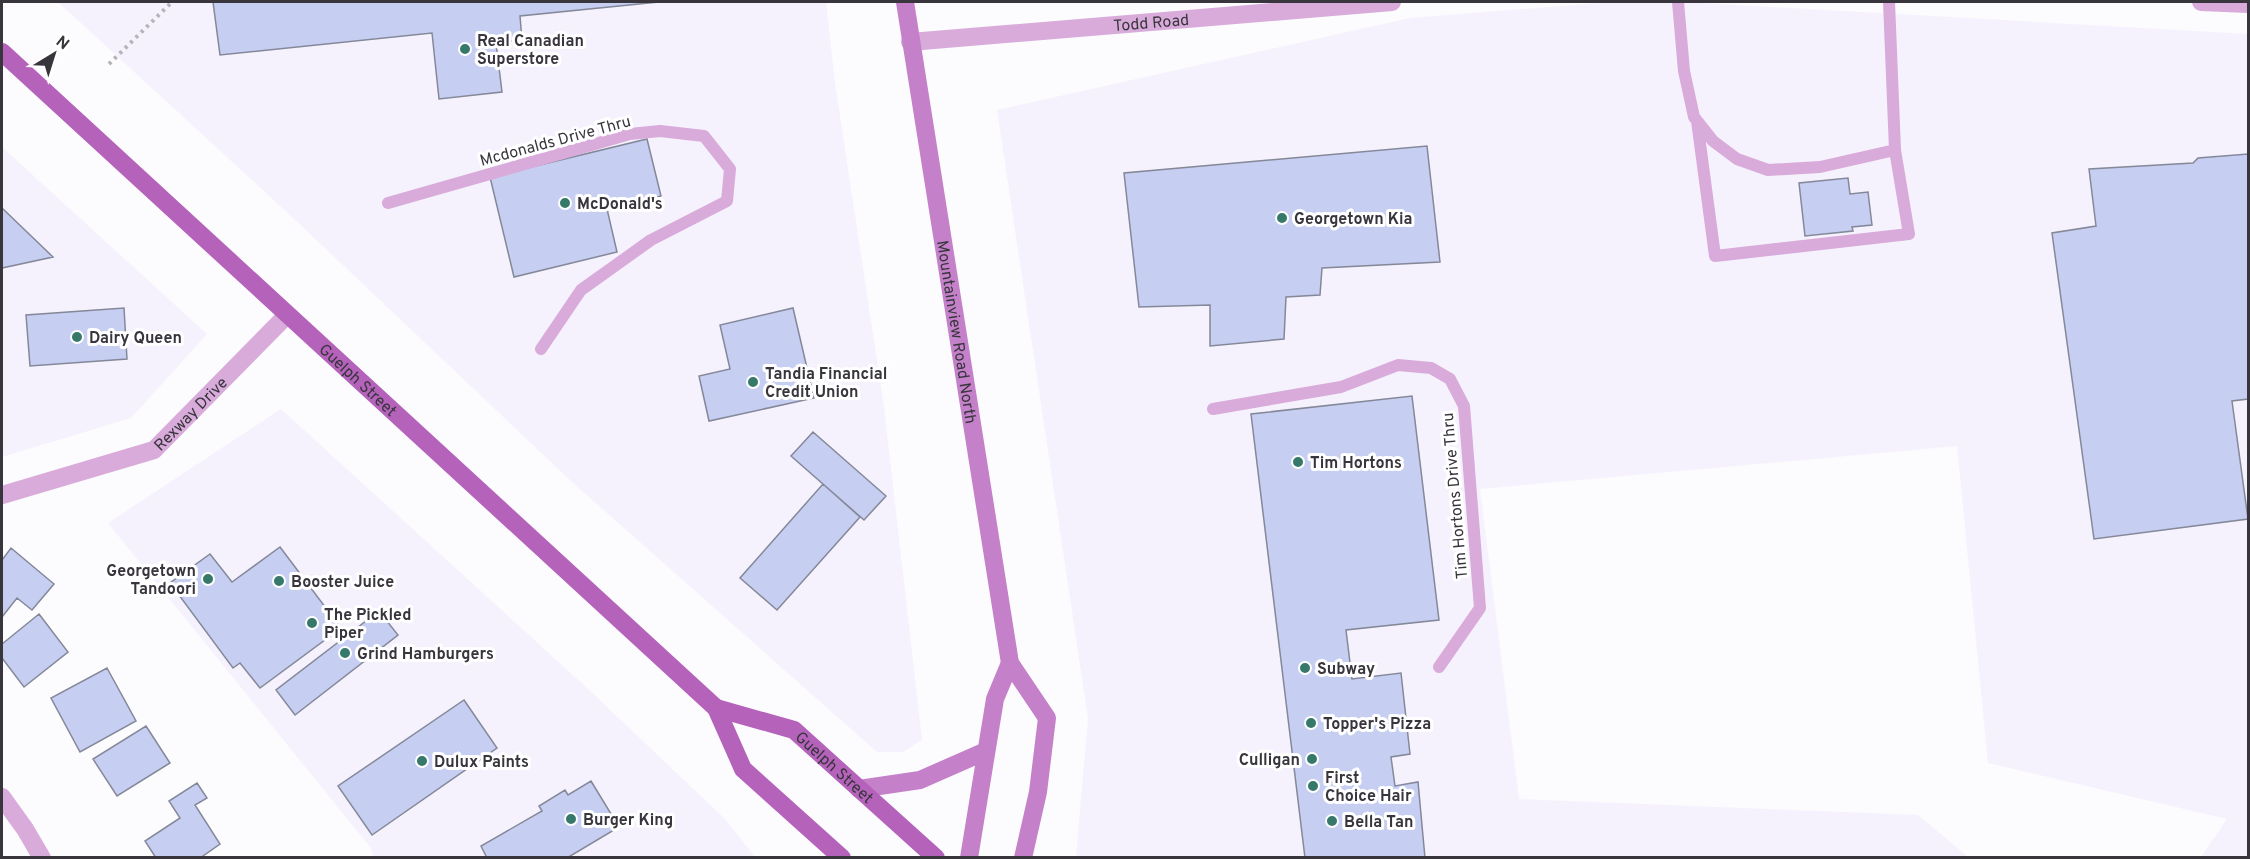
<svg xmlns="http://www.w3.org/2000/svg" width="2250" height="859" viewBox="0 0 2250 859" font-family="Overpass,sans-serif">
	<rect width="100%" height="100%" fill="#fcfbfe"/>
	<!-- built -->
	<path fill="#f5f2fd" d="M 58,2 L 826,2 L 835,83 L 884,407 L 922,740 L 903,752 L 877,752 L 572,482 L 290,215 Z
		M 1612,2 L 1684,2 L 2248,34 L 2248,857 L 2201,857 L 2227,819 L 1988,763 L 1957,446 L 1480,489 L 1519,799 L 1918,815 L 1968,857 L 1076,857 L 1088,718 L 997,110 L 1410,18 Z
		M 2,147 L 207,334 L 131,418 L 2,457 Z
		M 281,409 L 586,687 L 724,818 L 755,857 L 374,857 L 370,847 L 108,523 Z"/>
	<!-- building -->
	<path fill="#c6cef1" stroke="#848899" stroke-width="1.5" d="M 213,2 L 659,2 L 520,16 L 522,40 L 496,43 L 502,92 L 439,99 L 432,33 L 220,55 Z
		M 647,139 L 661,196 L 607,209 L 617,252 L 514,277 L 490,177 Z
		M 1427,146 L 1440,262 L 1322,268 L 1320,295 L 1286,297 L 1284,339 L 1210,346 L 1210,305 L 1139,307 L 1124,173 Z
		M 2248,154 L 2248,399 L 2232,401 L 2248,519 L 2094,539 L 2052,233 L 2096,226 L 2089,169 L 2193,163 L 2198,158 Z
		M 1848,178 L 1850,194 L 1868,192 L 1872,225 L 1852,227 L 1853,231 L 1805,236 L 1799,183 Z
		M 2,208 L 53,257 L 2,268 Z
		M 124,308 L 127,359 L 30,366 L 26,315 Z
		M 793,308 L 814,398 L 709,421 L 699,376 L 730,369 L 720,325 Z
		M 1412,396 L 1439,620 L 1346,630 L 1352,679 L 1401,673 L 1410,754 L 1391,757 L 1395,786 L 1418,782 L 1425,858 L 1305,858 L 1251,414 Z
		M 813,432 L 886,496 L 864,520 L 791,456 Z
		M 823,484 L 860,517 L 777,610 L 740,578 Z
		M 280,547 L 341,628 L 260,688 L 240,663 L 233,668 L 170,583 L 210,554 L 232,582 Z
		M 11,548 L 54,584 L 32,610 L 17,598 L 2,617 L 2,560 Z
		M 379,611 L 398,635 L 295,715 L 276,690 Z
		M 39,614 L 68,652 L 24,687 L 2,658 L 2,644 Z
		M 107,668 L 136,721 L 80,752 L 51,698 Z
		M 464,700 L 497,748 L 372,835 L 338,786 Z
		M 146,726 L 170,763 L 117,796 L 93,759 Z
		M 591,781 L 619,827 L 567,858 L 487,858 L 481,846 L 542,811 L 539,806 L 565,790 L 568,795 Z
		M 197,783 L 207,798 L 195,805 L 220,844 L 200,858 L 156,858 L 145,841 L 180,818 L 169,801 Z"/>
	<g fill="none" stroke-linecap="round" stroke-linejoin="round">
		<!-- path -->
		<path stroke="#b6b4b9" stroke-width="4" stroke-dasharray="3 4.5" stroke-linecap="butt" d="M 109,64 L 172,2"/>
		<!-- lane -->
		<path stroke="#d8abda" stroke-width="12" d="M 1678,2 L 1684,71 L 1694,117 L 1713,141 L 1737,159 L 1768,170 L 1820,167 L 1895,150 L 1889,2
			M 1697,121 L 1715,256 L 1909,234 L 1895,150
			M 388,203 L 630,134 L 660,131 L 704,136 L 730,169 L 727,201 L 651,240 L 581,290 L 541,349
			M 1213,409 L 1341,387 L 1398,365 L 1431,368 L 1450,379 L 1464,406 L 1480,608 L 1439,667"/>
		<!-- street -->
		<g stroke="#d8abda" stroke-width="18">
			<path d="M 2201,2 L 2248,4"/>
			<path id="s1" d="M 910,42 L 1392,2"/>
			<path id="s2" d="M 2,495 L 154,450 L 287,315"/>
			<path d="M 2,797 L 25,829 L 42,858"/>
		</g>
		<!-- secondary -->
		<g stroke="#c481c9" stroke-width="18">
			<path id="s3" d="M 905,2 L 1010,663 L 1047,718 L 1038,792 L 1023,858"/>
			<path d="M 859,789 L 920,780 L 986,751"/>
			<path d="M 969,858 L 995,699 L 1010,663"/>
		</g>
		<!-- primary -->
		<g stroke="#b562bb" stroke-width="18">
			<path id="s4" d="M 2,52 L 716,708 L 743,769 L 842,858"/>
			<path id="s5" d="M 716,708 L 794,730 L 936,858"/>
		</g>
	</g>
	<!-- markers -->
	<g fill="#367869" stroke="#fff" stroke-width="2">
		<circle cx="465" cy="49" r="6"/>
		<circle cx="565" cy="203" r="6"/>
		<circle cx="1282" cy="218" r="6"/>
		<circle cx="77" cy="337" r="6"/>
		<circle cx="753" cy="382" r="6"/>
		<circle cx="1298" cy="462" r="6"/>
		<circle cx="208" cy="579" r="6"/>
		<circle cx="279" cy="581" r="6"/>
		<circle cx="312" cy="623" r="6"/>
		<circle cx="345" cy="653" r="6"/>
		<circle cx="1305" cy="668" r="6"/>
		<circle cx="1311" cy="723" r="6"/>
		<circle cx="1312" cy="759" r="6"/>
		<circle cx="422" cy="761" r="6"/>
		<circle cx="1313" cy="786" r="6"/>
		<circle cx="571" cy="819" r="6"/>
		<circle cx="1332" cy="821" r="6"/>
	</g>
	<g text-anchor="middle" stroke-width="6" stroke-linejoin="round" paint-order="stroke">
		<!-- street labels -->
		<g font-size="16" fill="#38353d" stroke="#fff">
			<text dy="6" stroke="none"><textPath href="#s1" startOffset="242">Todd Road</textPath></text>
			<text transform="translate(555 140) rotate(-15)" y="6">Mcdonalds Drive Thru</text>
			<text dy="6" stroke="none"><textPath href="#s3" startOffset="334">Mountainview Road North</textPath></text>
			<text dy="6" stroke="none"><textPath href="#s4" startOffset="484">Guelph Street</textPath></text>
			<text dy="6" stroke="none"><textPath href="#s2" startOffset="210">Rexway Drive</textPath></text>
			<text transform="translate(1454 496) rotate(-95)" y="6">Tim Hortons Drive Thru</text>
			<text dy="6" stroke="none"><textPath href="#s5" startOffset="136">Guelph Street</textPath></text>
		</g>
		<!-- poi labels -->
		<g font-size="16" font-weight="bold" fill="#38353d" stroke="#fff" text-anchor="start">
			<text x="477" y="46">Real Canadian<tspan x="477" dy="18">Superstore</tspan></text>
			<text x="577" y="209">McDonald's</text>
			<text x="1294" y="224">Georgetown Kia</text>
			<text x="89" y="343">Dairy Queen</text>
			<text x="765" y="379">Tandia Financial<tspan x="765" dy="18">Credit Union</tspan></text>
			<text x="1310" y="468">Tim Hortons</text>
			<text x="196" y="576" text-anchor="end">Georgetown<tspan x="196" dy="18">Tandoori</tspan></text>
			<text x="291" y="587">Booster Juice</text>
			<text x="324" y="620">The Pickled<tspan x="324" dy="18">Piper</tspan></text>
			<text x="357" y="659">Grind Hamburgers</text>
			<text x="1317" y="674">Subway</text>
			<text x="1323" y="729">Topper's Pizza</text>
			<text x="1300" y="765" text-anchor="end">Culligan</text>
			<text x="434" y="767">Dulux Paints</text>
			<text x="1325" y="783">First<tspan x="1325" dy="18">Choice Hair</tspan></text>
			<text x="583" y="825">Burger King</text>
			<text x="1344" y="827">Bella Tan</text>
		</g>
	</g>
	<!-- border -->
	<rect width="2250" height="859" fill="none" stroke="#38353d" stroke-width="6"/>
	<!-- north arrow -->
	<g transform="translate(54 54) rotate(38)" stroke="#ffffff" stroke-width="4.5" paint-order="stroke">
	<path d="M0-4.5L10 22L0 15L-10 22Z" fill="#38353d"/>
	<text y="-9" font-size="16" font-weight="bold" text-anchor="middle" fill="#38353d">N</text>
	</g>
</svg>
